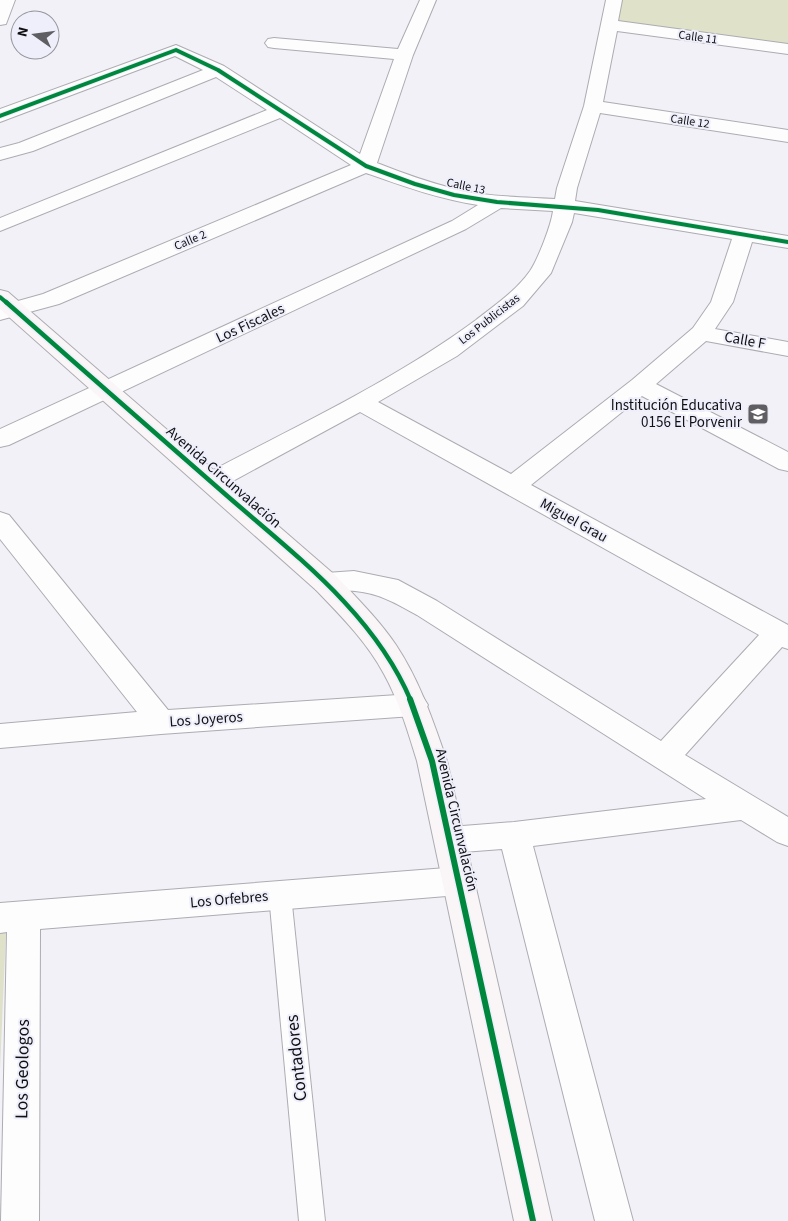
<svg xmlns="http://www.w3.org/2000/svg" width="788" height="1221" viewBox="0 0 788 1221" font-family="'Source Sans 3',sans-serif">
	<rect width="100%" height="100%" fill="#f1f1f7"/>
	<!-- green -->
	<path fill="#dfe1c9" d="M 619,0 L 788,0 L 788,45 L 614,21 Z
		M 0,931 L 6,931 L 0,1069 Z"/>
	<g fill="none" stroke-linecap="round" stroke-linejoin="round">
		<!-- lane casing -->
		<g stroke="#acacb1" stroke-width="2">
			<path id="lane" d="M 280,885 L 288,888 L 291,895 L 325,1221 L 299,1221 L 269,895 L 272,888 Z"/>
		</g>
		<!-- street casing -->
		<g stroke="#acacb1" stroke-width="2">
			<path id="street" d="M 0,0 L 15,0 L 6,24 L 0,25 Z
				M 420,0 L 436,0 L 413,55 L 377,163 C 402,173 428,182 455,189 C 487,197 522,197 555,199 L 557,188 L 584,106 L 606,0 L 622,0 L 618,21 L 788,44 L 788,54 L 617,31 L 603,102 L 788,130 L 788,142 L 600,113 L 577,188 L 575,201 L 788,236 L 788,248 L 752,242 L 733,302 L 715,329 L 788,342 L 788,356 L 706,341 L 656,384 L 788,452 L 788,471 L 779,469 L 642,396 L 531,485 L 788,625 L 788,649 L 782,647 L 685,755 L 788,817 L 788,846 L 777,842 L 741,820 L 533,846 L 633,1221 L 595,1221 L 502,849 L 450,853 L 439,849 L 434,840 L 439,831 L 450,827 L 514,822 L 706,799 L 417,615 C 397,604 379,593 355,591 C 342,590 330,594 316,590 L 312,583 L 316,576 L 326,573 L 354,571 L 398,580 L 437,601 L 661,741 L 759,635 L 360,412 L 220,488 L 211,491 L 202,488 L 198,482 L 202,476 C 294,427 392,382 476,320 C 495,305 516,291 530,271 C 538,259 551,226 553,211 L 501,208 L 466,229 L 9,445 L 0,447 L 0,429 L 452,221 L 478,205 C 439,199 403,186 366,173 L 59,304 L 0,320 L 0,306 L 43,294 L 351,165 L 280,118 L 0,231 L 0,218 L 267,110 L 216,77 L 33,151 L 0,160 L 0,148 L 19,143 L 203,70 L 175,56 L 0,122 L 0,109 L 176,45 L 224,66 L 360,154 L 394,59 L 274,48 L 268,47 L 265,43 L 268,39 L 274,38 L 398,49 ZM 574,213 L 732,239 L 711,302 L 693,328 L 632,380 L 511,474 L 378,402 L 457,356 L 523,306 L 551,273 L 572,222 Z
				M 0,512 L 9,515 L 168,710 L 413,694 L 423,697 L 428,705 L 423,713 L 413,716 L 161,734 L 0,748 L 0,724 L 137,712 L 0,539 Z
				M 459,867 L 470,871 L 475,881 L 470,891 L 459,895 L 40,929 L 39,1221 L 1,1221 L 7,932 L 0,933 L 0,903 Z"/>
		</g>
		<!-- secondary casing -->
		<g stroke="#acacb1" stroke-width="2">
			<path id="secondary" d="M 0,290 L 8,292 L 336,576 C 357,598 379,620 396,645 C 420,681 433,721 447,761 L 552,1221 L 514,1221 L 417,761 C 408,732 399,701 384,674 C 367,642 341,616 316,590 L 0,309 Z"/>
		</g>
		<!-- lane -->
		<use href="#lane" fill="#fdfdfe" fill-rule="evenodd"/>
		<!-- street -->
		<use href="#street" fill="#fdfdfe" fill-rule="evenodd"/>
		<!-- secondary -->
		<use href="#secondary" fill="#faf6f8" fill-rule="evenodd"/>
		<!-- cycleway-far2 casing -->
		<g stroke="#eeeffa" stroke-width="6">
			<path id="cycleway-far2" d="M 0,116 L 176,50 L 218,70 L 366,166 L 415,184 L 454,195 L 497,202 L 598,210 L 788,242
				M 0,297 L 7,303"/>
		</g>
		<!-- cycleway-far1 casing -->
		<g stroke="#eeeffa" stroke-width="8">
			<path id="cycleway-far1" d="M 6,302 C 76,364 146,425 217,487 C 288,550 373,610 411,701"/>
		</g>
		<!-- cycleway casing -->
		<g stroke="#eeeffa" stroke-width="9">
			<path id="cycleway" d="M 410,699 L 432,761 L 533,1221"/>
		</g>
		<!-- cycleway-far2 -->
		<use href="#cycleway-far2" stroke="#00873e" stroke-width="4"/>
		<!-- cycleway-far1 -->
		<use href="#cycleway-far1" stroke="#00873e" stroke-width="4.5"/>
		<!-- cycleway -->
		<use href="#cycleway" stroke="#00873e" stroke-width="6"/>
	</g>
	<!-- icons -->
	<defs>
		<g id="school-square" transform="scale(1.125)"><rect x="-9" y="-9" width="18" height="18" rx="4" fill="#5f5f63" stroke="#eeeffa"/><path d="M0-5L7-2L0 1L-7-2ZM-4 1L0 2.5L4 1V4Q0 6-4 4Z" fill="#fff"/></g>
	</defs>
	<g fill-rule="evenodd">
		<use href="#school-square" x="758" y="414"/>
	</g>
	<g text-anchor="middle" stroke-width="4" stroke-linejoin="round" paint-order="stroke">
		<!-- far-street labels -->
		<g font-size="12" fill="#101014" stroke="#eeeffa">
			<text transform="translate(698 37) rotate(8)" y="4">Calle 11</text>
			<text transform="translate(690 121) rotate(9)" y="4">Calle 12</text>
			<text transform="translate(466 186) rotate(12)" y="4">Calle 13</text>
			<text transform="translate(190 240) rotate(-23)" y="4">Calle 2</text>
			<text transform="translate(489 319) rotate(-38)" y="4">Los Publicistas</text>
		</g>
		<!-- street labels -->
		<g font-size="15" fill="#101014" stroke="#eeeffa">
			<text transform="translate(250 323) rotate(-25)" y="5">Los Fiscales</text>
			<text transform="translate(745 340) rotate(10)" y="5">Calle F</text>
			<text transform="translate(224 477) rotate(41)" y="5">Avenida Circunvalación</text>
			<text transform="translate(574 520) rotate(29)" y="5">Miguel Grau</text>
			<text transform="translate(206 719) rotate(-4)" y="5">Los Joyeros</text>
			<text transform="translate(457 820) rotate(77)" y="5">Avenida Circunvalación</text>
			<text transform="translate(229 899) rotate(-5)" y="5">Los Orfebres</text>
		</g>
		<!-- poi labels -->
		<g font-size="15" fill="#101014" stroke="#eeeffa" text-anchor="end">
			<text x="742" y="410">Institución Educativa<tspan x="742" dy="17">0156 El Porvenir</tspan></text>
		</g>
		<!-- near-street labels -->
		<g font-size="18" fill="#101014" stroke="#eeeffa">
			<text transform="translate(296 1058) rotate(-96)" y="6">Contadores</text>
			<text transform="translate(22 1069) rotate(-89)" y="6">Los Geologos</text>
		</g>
	</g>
	<!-- north arrow -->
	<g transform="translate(35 35) rotate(284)"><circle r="24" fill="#eeeffa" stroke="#95969e"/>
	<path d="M0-4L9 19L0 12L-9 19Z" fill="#5f5f63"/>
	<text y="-8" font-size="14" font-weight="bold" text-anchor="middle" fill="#101014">N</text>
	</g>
</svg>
